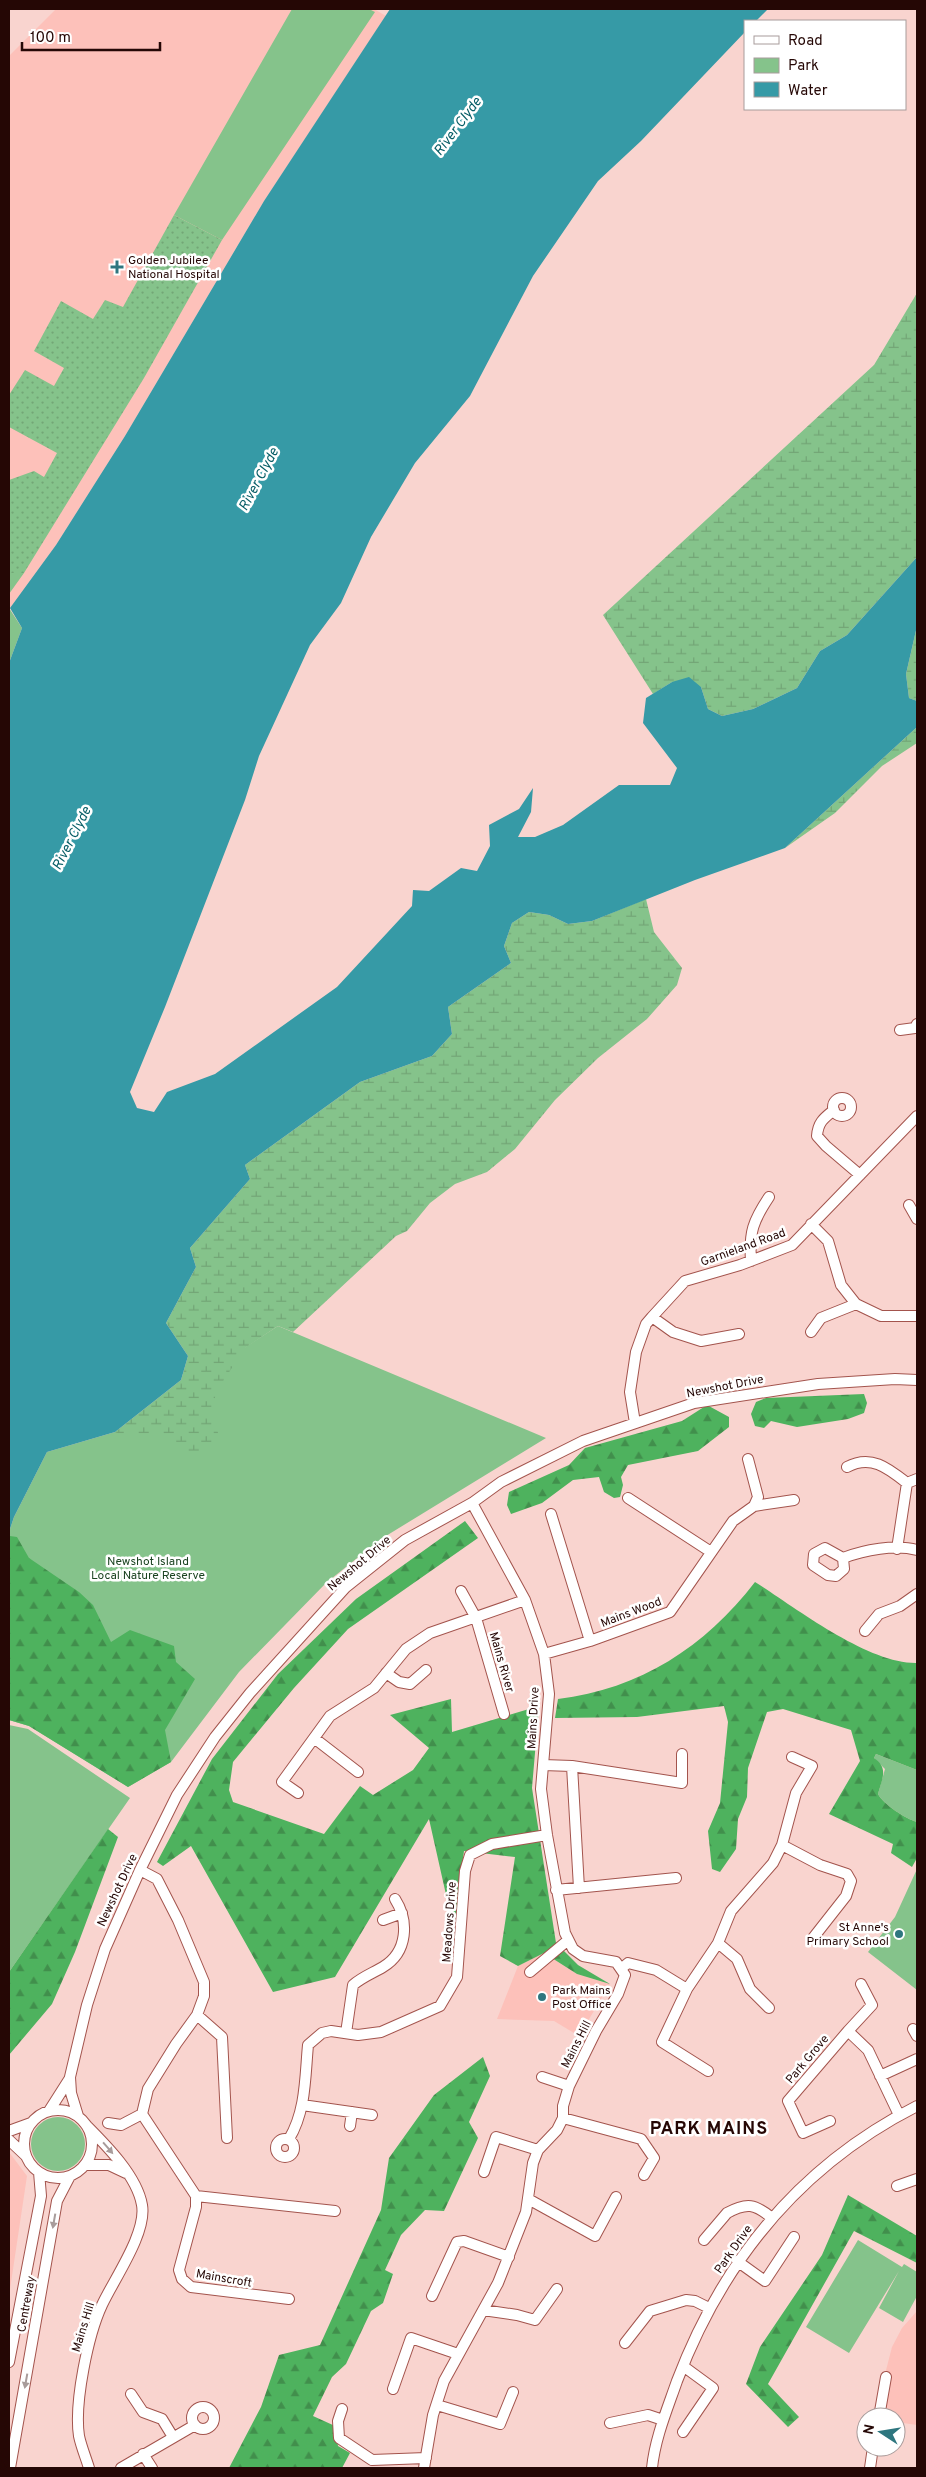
<svg xmlns="http://www.w3.org/2000/svg" width="926" height="2477" viewBox="0 0 926 2477" font-family="Overpass,sans-serif">
	<defs>
		<pattern id="forest-firs" width="22" height="20" patternUnits="userSpaceOnUse" patternTransform="scale(1.25)"><rect width="22" height="20" fill="#4eb25e"/><path d="M5 1l3.5 6h-7zM16 11l3.5 6h-7z" fill="#418f4c"/></pattern>
		<pattern id="wetland-marsh" width="20" height="14" patternUnits="userSpaceOnUse" patternTransform="scale(1.25)"><rect width="20" height="14" fill="#85c38b"/><path d="M1 5h8M5 5V1M11 12h8M15 12V8" fill="none" stroke="#73a676"/></pattern>
		<pattern id="garden-dots" width="8" height="8" patternUnits="userSpaceOnUse" patternTransform="scale(1.25)"><rect width="8" height="8" fill="#85c38b"/><path d="M2 2h.1M6 6h.1" fill="none" stroke="#73a676" stroke-width="1.8" stroke-linecap="round"/></pattern>
	</defs>
	<rect width="100%" height="100%" fill="#f9d4cf"/>
	<!-- built -->
	<path fill="#fdc1ba" d="M 56,9 L 374,9 L 386,16 L 264,201 L 125,436 L 56,545 L 10,608 L 9,56 Z
		M 544,1953 L 577,1974 L 610,1984 L 579,2036 L 554,2021 L 497,2019 L 518,1966 Z
		M 9,2152 L 27,2176 L 9,2296 Z
		M 917,2311 L 917,2425 L 896,2422 L 896,2417 L 874,2417 L 892,2347 L 902,2328 Z"/>
	<!-- green -->
	<path fill="#85c38b" d="M 292,9 L 369,9 L 375,12 L 222,240 L 174,215 Z
		M 9,573 L 24,573 L 9,594 Z
		M 9,608 L 22,628 L 9,663 Z
		M 278,1326 L 546,1438 L 381,1539 L 326,1583 L 239,1672 L 171,1762 L 128,1787 L 29,1726 L 9,1720 L 9,1532 L 14,1517 L 47,1452 L 115,1432 Z
		M 9,1725 L 28,1729 L 130,1798 L 9,1972 Z
		M 876,1754 L 917,1770 L 917,1822 C 906,1819 883,1804 878,1794 L 885,1769 L 874,1758 Z
		M 917,1869 L 917,1990 L 868,1952 L 895,1917 Z
		M31 2144a27 27 0 1 1 54 0a27 27 0 1 1-54 0Z
		M 858,2240 L 902,2267 L 904,2264 L 917,2272 L 917,2296 L 903,2322 L 879,2308 L 899,2271 L 849,2353 L 806,2327 Z"/>
	<!-- forest -->
	<path fill="url(#forest-firs)" d="M 864,1394 L 867,1403 L 864,1413 L 848,1419 L 797,1427 L 771,1421 L 764,1428 L 755,1426 L 751,1414 L 756,1402 L 766,1398 Z
		M 707,1405 L 729,1417 L 729,1427 L 698,1451 L 628,1465 L 621,1477 L 623,1485 L 620,1497 L 614,1498 L 604,1492 L 599,1477 L 573,1480 L 542,1503 L 511,1514 L 507,1505 L 509,1492 L 569,1465 L 585,1448 L 682,1421 Z
		M 465,1521 L 478,1538 L 348,1629 L 294,1688 L 233,1762 L 229,1790 L 233,1802 L 324,1834 L 360,1786 L 373,1795 L 413,1770 L 429,1748 L 390,1715 L 451,1699 L 452,1732 L 539,1706 L 532,1788 L 556,1943 L 578,1965 L 610,1984 L 577,1974 L 544,1953 L 518,1966 L 500,1956 L 515,1857 L 464,1851 L 456,1914 L 449,1908 L 429,1819 L 335,1977 L 273,1992 L 191,1846 L 163,1866 L 157,1862 L 212,1759 L 278,1674 L 356,1599 Z
		M 10,1536 L 17,1537 L 29,1558 L 79,1592 L 93,1605 L 111,1642 L 130,1630 L 174,1646 L 176,1662 L 195,1679 L 165,1730 L 171,1762 L 128,1787 L 29,1726 L 9,1720 Z
		M 755,1582 C 796,1608 868,1664 917,1663 L 917,1770 L 876,1754 L 874,1758 C 889,1768 882,1779 878,1794 C 883,1804 906,1819 917,1822 L 917,1858 L 912,1867 L 891,1853 L 893,1844 L 829,1814 L 860,1761 L 851,1730 L 783,1709 L 767,1712 L 748,1768 L 747,1797 L 738,1819 L 736,1849 L 720,1872 L 712,1869 L 708,1831 L 720,1803 L 728,1722 L 724,1706 L 637,1717 L 555,1718 L 558,1699 C 640,1689 705,1647 755,1582 Z
		M 108,1829 L 118,1837 L 75,1952 L 52,2004 L 9,2055 L 9,1972 Z
		M 483,2057 L 490,2076 L 469,2122 L 478,2138 L 444,2211 L 425,2210 L 401,2235 L 385,2270 L 393,2274 L 383,2303 L 371,2311 L 346,2364 L 332,2377 L 313,2416 L 335,2426 L 338,2446 L 350,2453 L 342,2468 L 229,2468 L 261,2407 L 279,2355 L 320,2345 L 381,2210 L 389,2158 L 434,2095 Z
		M 848,2195 L 917,2236 L 917,2263 L 854,2231 L 768,2384 L 799,2417 L 788,2427 L 746,2384 L 760,2347 L 822,2255 Z"/>
	<!-- wetland -->
	<path fill="url(#wetland-marsh)" d="M 917,293 L 917,557 L 847,635 L 820,651 L 797,688 L 753,709 L 722,716 L 708,709 L 701,687 L 672,682 L 653,694 L 603,615 L 874,365 Z
		M 917,626 L 917,701 L 909,698 L 906,674 Z
		M 917,727 L 917,743 L 882,766 L 835,813 L 785,848 Z
		M 646,899 L 654,932 L 682,968 L 677,985 L 647,1019 L 598,1058 L 555,1100 L 515,1149 L 487,1172 L 455,1184 L 430,1203 L 407,1231 L 396,1236 L 293,1332 L 278,1326 L 245,1348 L 216,1392 L 212,1414 L 219,1436 L 191,1460 L 161,1432 L 123,1436 L 115,1432 L 181,1380 L 188,1356 L 166,1323 L 196,1267 L 190,1248 L 250,1179 L 245,1165 L 360,1082 L 432,1056 L 452,1034 L 448,1007 L 511,963 L 504,946 L 512,923 L 529,912 L 549,915 L 568,924 L 592,921 Z"/>
	<!-- garden -->
	<path fill="url(#garden-dots)" d="M 174,215 L 222,240 L 144,378 L 24,573 L 9,573 L 9,480 L 34,471 L 44,477 L 57,453 L 9,427 L 9,395 L 25,370 L 54,386 L 64,368 L 34,351 L 61,301 L 93,319 L 105,300 L 123,307 Z"/>
	<!-- water -->
	<path fill="#369aa6" d="M 390,9 L 768,9 L 756,21 L 745,21 L 745,32 L 641,141 L 598,181 L 533,276 L 470,396 L 415,463 L 371,537 L 341,603 L 310,645 L 259,756 L 245,800 L 165,1007 L 130,1092 L 137,1108 L 154,1112 L 167,1092 L 215,1074 L 337,987 L 412,906 L 413,890 L 429,891 L 461,868 L 477,871 L 490,846 L 489,825 L 519,809 L 533,788 L 531,812 L 518,837 L 535,837 L 563,825 L 619,785 L 670,785 L 677,768 L 643,723 L 646,698 L 672,682 L 689,677 L 701,687 L 708,709 L 722,716 L 753,709 L 797,688 L 820,651 L 847,635 L 917,557 L 917,626 L 906,674 L 909,698 L 917,701 L 917,727 L 785,848 L 695,880 L 592,921 L 568,924 L 549,915 L 529,912 L 512,923 L 504,946 L 511,963 L 448,1007 L 452,1034 L 432,1056 L 360,1082 L 245,1165 L 250,1179 L 190,1248 L 196,1267 L 166,1323 L 188,1356 L 181,1380 L 115,1432 L 47,1452 L 14,1517 L 9,1532 L 9,663 L 22,628 L 10,608 L 56,545 L 125,436 L 264,201 Z"/>
	<g fill="none" stroke-linecap="round" stroke-linejoin="round">
		<!-- minor casing -->
		<g stroke="#a3544d" stroke-width="12">
			<path id="minor" d="M 900,1030 L 915,1028 L 917,1024
				M833 1107a9 9 0 1 1 18 0a9 9 0 1 1-18 0Z
				M 834,1110 C 824,1118 818,1122 817,1136 L 826,1146 L 860,1175
				M 909,1205 L 917,1219
				M 811,1224 L 828,1241 L 841,1285 L 856,1304 L 881,1316 L 917,1316
				M 751,1261 C 749,1232 753,1221 769,1197
				M 652,1317 L 673,1332 L 701,1341 L 739,1334
				M 811,1332 L 821,1318 L 856,1304
				M 635,1423 L 630,1392 L 636,1352 L 646,1324 L 652,1317 L 685,1281 L 740,1265 L 792,1245 L 917,1116
				M 847,1467 C 871,1454 888,1468 907,1483 L 897,1549
				M 907,1483 L 917,1479
				M 628,1498 L 711,1552
				M 754,1506 L 794,1500
				M 551,1514 L 590,1641
				M 825,1548 L 843,1558 L 844,1569 L 836,1576 L 828,1575 L 813,1565 L 814,1554 Z
				M 843,1558 C 864,1550 895,1544 917,1550
				M 461,1591 L 476,1618 L 504,1714
				M 865,1631 L 879,1614 L 900,1606 L 917,1594
				M 544,1654 L 590,1641 L 670,1612 L 733,1521 L 754,1506 L 758,1497 L 748,1459
				M 386,1673 L 399,1682 L 410,1684 L 426,1670
				M 314,1738 L 358,1772
				M 543,1765 L 572,1766
				M 298,1793 L 282,1782 L 330,1716 L 374,1688 L 406,1649 L 430,1633 L 525,1600
				M 782,1845 L 820,1865 L 847,1874 L 851,1881 L 846,1896 L 813,1938
				M 140,1870 L 157,1879 L 178,1920 L 204,1982 L 204,1996 L 197,2015 L 176,2044 L 148,2089 L 142,2114 L 196,2196 L 196,2207 L 179,2270 L 182,2279 L 191,2287 L 289,2299
				M 579,1888 L 572,1766 L 682,1783 L 682,1754
				M 556,1890 L 676,1878
				M 383,1920 L 402,1913
				M 718,1943 L 737,1959 L 750,1989 L 769,2008
				M 622,1968 L 628,1963 L 656,1970 L 687,1989 L 718,1943 L 731,1911 L 773,1863 L 782,1845 L 796,1793 L 812,1766 L 792,1757
				M 530,1972 L 567,1941
				M 861,1984 L 872,2005 L 848,2031 L 868,2050 L 899,2115
				M 687,1989 L 662,2042 L 708,2071
				M 197,2015 L 222,2037 L 227,2138
				M 913,2029 L 917,2036
				M 346,2033 L 353,1985 C 362,1977 373,1973 383,1967 C 408,1952 409,1921 395,1899
				M 880,2076 L 917,2059
				M 542,2077 L 569,2086
				M 302,2105 L 372,2115
				M24 2144a34 34 0 1 1 68 0a34 34 0 1 1-68 0Z
				M 49,2111 L 70,2078
				M 78,2116 L 71,2093 L 70,2077 L 87,2005 L 105,1949 L 140,1870 L 177,1795 L 215,1737 L 250,1693 L 346,1587 L 405,1540 L 472,1503 L 501,1482 L 583,1441 L 694,1403 L 818,1384 L 895,1379 L 917,1380
				M 563,2118 L 641,2139 L 654,2158 L 644,2175
				M 830,2121 L 803,2133 L 788,2101 L 848,2031
				M 108,2123 L 121,2125 L 142,2114
				M 86,2125 C 106,2145 137,2176 142,2205 C 147,2233 114,2279 102,2305 C 88,2335 74,2403 79,2436 C 81,2446 86,2458 89,2468
				M 350,2126 L 352,2112
				M 9,2131 L 31,2123
				M276 2148a9 9 0 1 1 18 0a9 9 0 1 1-18 0Z
				M 289,2139 C 306,2111 305,2077 308,2045 L 322,2033 L 331,2031 L 358,2035 L 381,2032 L 440,2006 L 457,1977 L 465,1871 L 470,1855 L 492,1844 L 547,1835
				M 9,2140 L 26,2156
				M 85,2165 L 109,2165 L 126,2173
				M 484,2172 L 496,2137 L 538,2150
				M 897,2186 L 917,2179
				M 196,2196 L 335,2211
				M 530,2200 L 595,2236 L 616,2197
				M 704,2240 L 727,2213 C 747,2202 755,2204 772,2218
				M 737,2261 L 765,2281 L 794,2237
				M 432,2296 L 457,2242 L 464,2241 L 509,2257
				M 483,2310 L 517,2315 L 535,2320 L 557,2289
				M 625,2343 L 650,2311 L 686,2300 L 695,2301 L 709,2308
				M 9,2362 L 41,2196 L 39,2172
				M 683,2366 L 713,2388 L 683,2432
				M 393,2389 L 411,2338 L 458,2354
				M 131,2394 L 143,2412 L 162,2419 L 173,2437
				M 437,2405 L 500,2424 L 513,2392
				M192 2418a11 11 0 1 1 22 0a11 11 0 1 1-22 0Z
				M 342,2409 L 338,2421 L 339,2438 L 372,2460 L 426,2458
				M 879,2417 L 886,2377
				M 610,2423 L 648,2415 L 663,2420
				M 143,2454 L 152,2468
				M 10,2468 L 57,2201 L 70,2176
				M 121,2468 L 195,2425
				M 424,2468 L 433,2415 L 444,2381 L 498,2283 L 526,2212 L 533,2163 L 538,2150 L 557,2130 L 563,2118 L 563,2106 L 569,2086 L 596,2031 L 618,1994 L 625,1975 L 616,1962 L 583,1956 L 573,1949 L 565,1933 L 547,1835 L 541,1789 L 549,1694 L 544,1654 L 525,1600 L 472,1503
				M 652,2468 C 655,2438 667,2410 677,2381 C 723,2260 801,2165 917,2106
				M 870,2468 L 873,2447"/>
		</g>
		<!-- minor -->
		<use href="#minor" stroke="#fff" stroke-width="10"/>
	</g>
	<!-- one-way arrows -->
	<defs><path id="oneway-solid" d="M-6-.8H1V-3.2L6.5 0L1 3.2V.8H-6Z" transform="scale(1.25)"/></defs>
	<g fill="#a89c9b">
		<use href="#oneway-solid" transform="translate(108 2148) rotate(49)"/>
		<use href="#oneway-solid" transform="translate(54 2221) rotate(100)"/>
		<use href="#oneway-solid" transform="translate(26 2381) rotate(100)"/>
	</g>
	<!-- markers -->
	<g fill="#2e767f" stroke="#fff" stroke-width="2">
		<path d="M114.5 259.5h5v5h5v5h-5v5h-5v-5h-5v-5h5z"/>
		<circle cx="899" cy="1934" r="5"/>
		<circle cx="542" cy="1997" r="5"/>
	</g>
	<g text-anchor="middle" stroke-width="5" stroke-linejoin="round" paint-order="stroke">
		<!-- poi labels -->
		<g font-size="12" fill="#250705" stroke="#fff" text-anchor="start">
			<text x="128" y="264">Golden Jubilee<tspan x="128" dy="14">National Hospital</tspan></text>
			<text x="889" y="1931" text-anchor="end">St Anne's<tspan x="889" dy="14">Primary School</tspan></text>
			<text x="552" y="1994">Park Mains<tspan x="552" dy="14">Post Office</tspan></text>
		</g>
		<!-- street labels -->
		<g font-size="12" fill="#250705" stroke="#fff">
			<text transform="translate(743 1247) rotate(-20)" y="4">Garnieland Road</text>
			<text transform="translate(725 1386) rotate(-11)" y="4">Newshot Drive</text>
			<text transform="translate(359 1563) rotate(-40)" y="4">Newshot Drive</text>
			<text transform="translate(631 1612) rotate(-21)" y="4">Mains Wood</text>
			<text transform="translate(502 1662) rotate(74)" y="4">Mains River</text>
			<text transform="translate(533 1718) rotate(-87)" y="4">Mains Drive</text>
			<text transform="translate(117 1890) rotate(-65)" y="4">Newshot Drive</text>
			<text transform="translate(449 1922) rotate(-86)" y="4">Meadows Drive</text>
			<text transform="translate(576 2044) rotate(-63)" y="4">Mains Hill</text>
			<text transform="translate(807 2059) rotate(-50)" y="4">Park Grove</text>
			<text transform="translate(733 2249) rotate(-55)" y="4">Park Drive</text>
			<text transform="translate(224 2278) rotate(10)" y="4">Mainscroft</text>
			<text transform="translate(26 2304) rotate(-80)" y="4">Centreway</text>
			<text transform="translate(83 2327) rotate(-73)" y="4">Mains Hill</text>
		</g>
		<!-- park labels -->
		<g font-size="12" fill="#1c4422" stroke="#fff">
			<text x="148" y="1565">Newshot Island<tspan x="148" dy="14">Local Nature Reserve</tspan></text>
		</g>
		<!-- water labels -->
		<g font-size="14" font-style="italic" fill="#065d66" stroke="#fff">
			<text transform="translate(457 126) rotate(-53)" y="5">River Clyde</text>
			<text transform="translate(258 479) rotate(-62)" y="5">River Clyde</text>
			<text transform="translate(71 838) rotate(-63)" y="5">River Clyde</text>
		</g>
		<!-- district labels -->
		<g font-size="18" font-weight="bold" letter-spacing="1" fill="#250705" stroke="#fff">
			<text x="709" y="2134">PARK MAINS</text>
		</g>
	</g>
	<!-- border -->
	<rect width="926" height="2477" fill="none" stroke="#250705" stroke-width="20"/>
	<!-- legend -->
	<rect x="744" y="20" width="162" height="90" fill="#ffffff" stroke="#a89c9b"/>
	<rect x="754" y="36" width="25" height="8" fill="#ffffff" stroke="#a89c9b"/>
	<text x="788" y="45" font-size="15" fill="#250705">Road</text>
	<rect x="754" y="58" width="25" height="15" fill="#85c38b" stroke="#a89c9b"/>
	<text x="788" y="70" font-size="15" fill="#250705">Park</text>
	<rect x="754" y="82" width="25" height="15" fill="#369aa6" stroke="#a89c9b"/>
	<text x="788" y="95" font-size="15" fill="#250705">Water</text>
	<!-- north arrow -->
	<g transform="translate(881 2432) rotate(282)"><circle r="24" fill="#ffffff" stroke="#a89c9b"/>
	<path d="M0-4L9 19L0 12L-9 19Z" fill="#2e767f"/>
	<text y="-8" font-size="14" font-weight="bold" text-anchor="middle" fill="#250705">N</text>
	</g>
	<!-- scale -->
	<path d="M22 42v8h138v-8" fill="none" stroke="#250705" stroke-width="2.5"/>
	<text x="30" y="42" font-size="15" fill="#250705" stroke="#ffffff" stroke-width="4" paint-order="stroke">100 m</text>
</svg>
